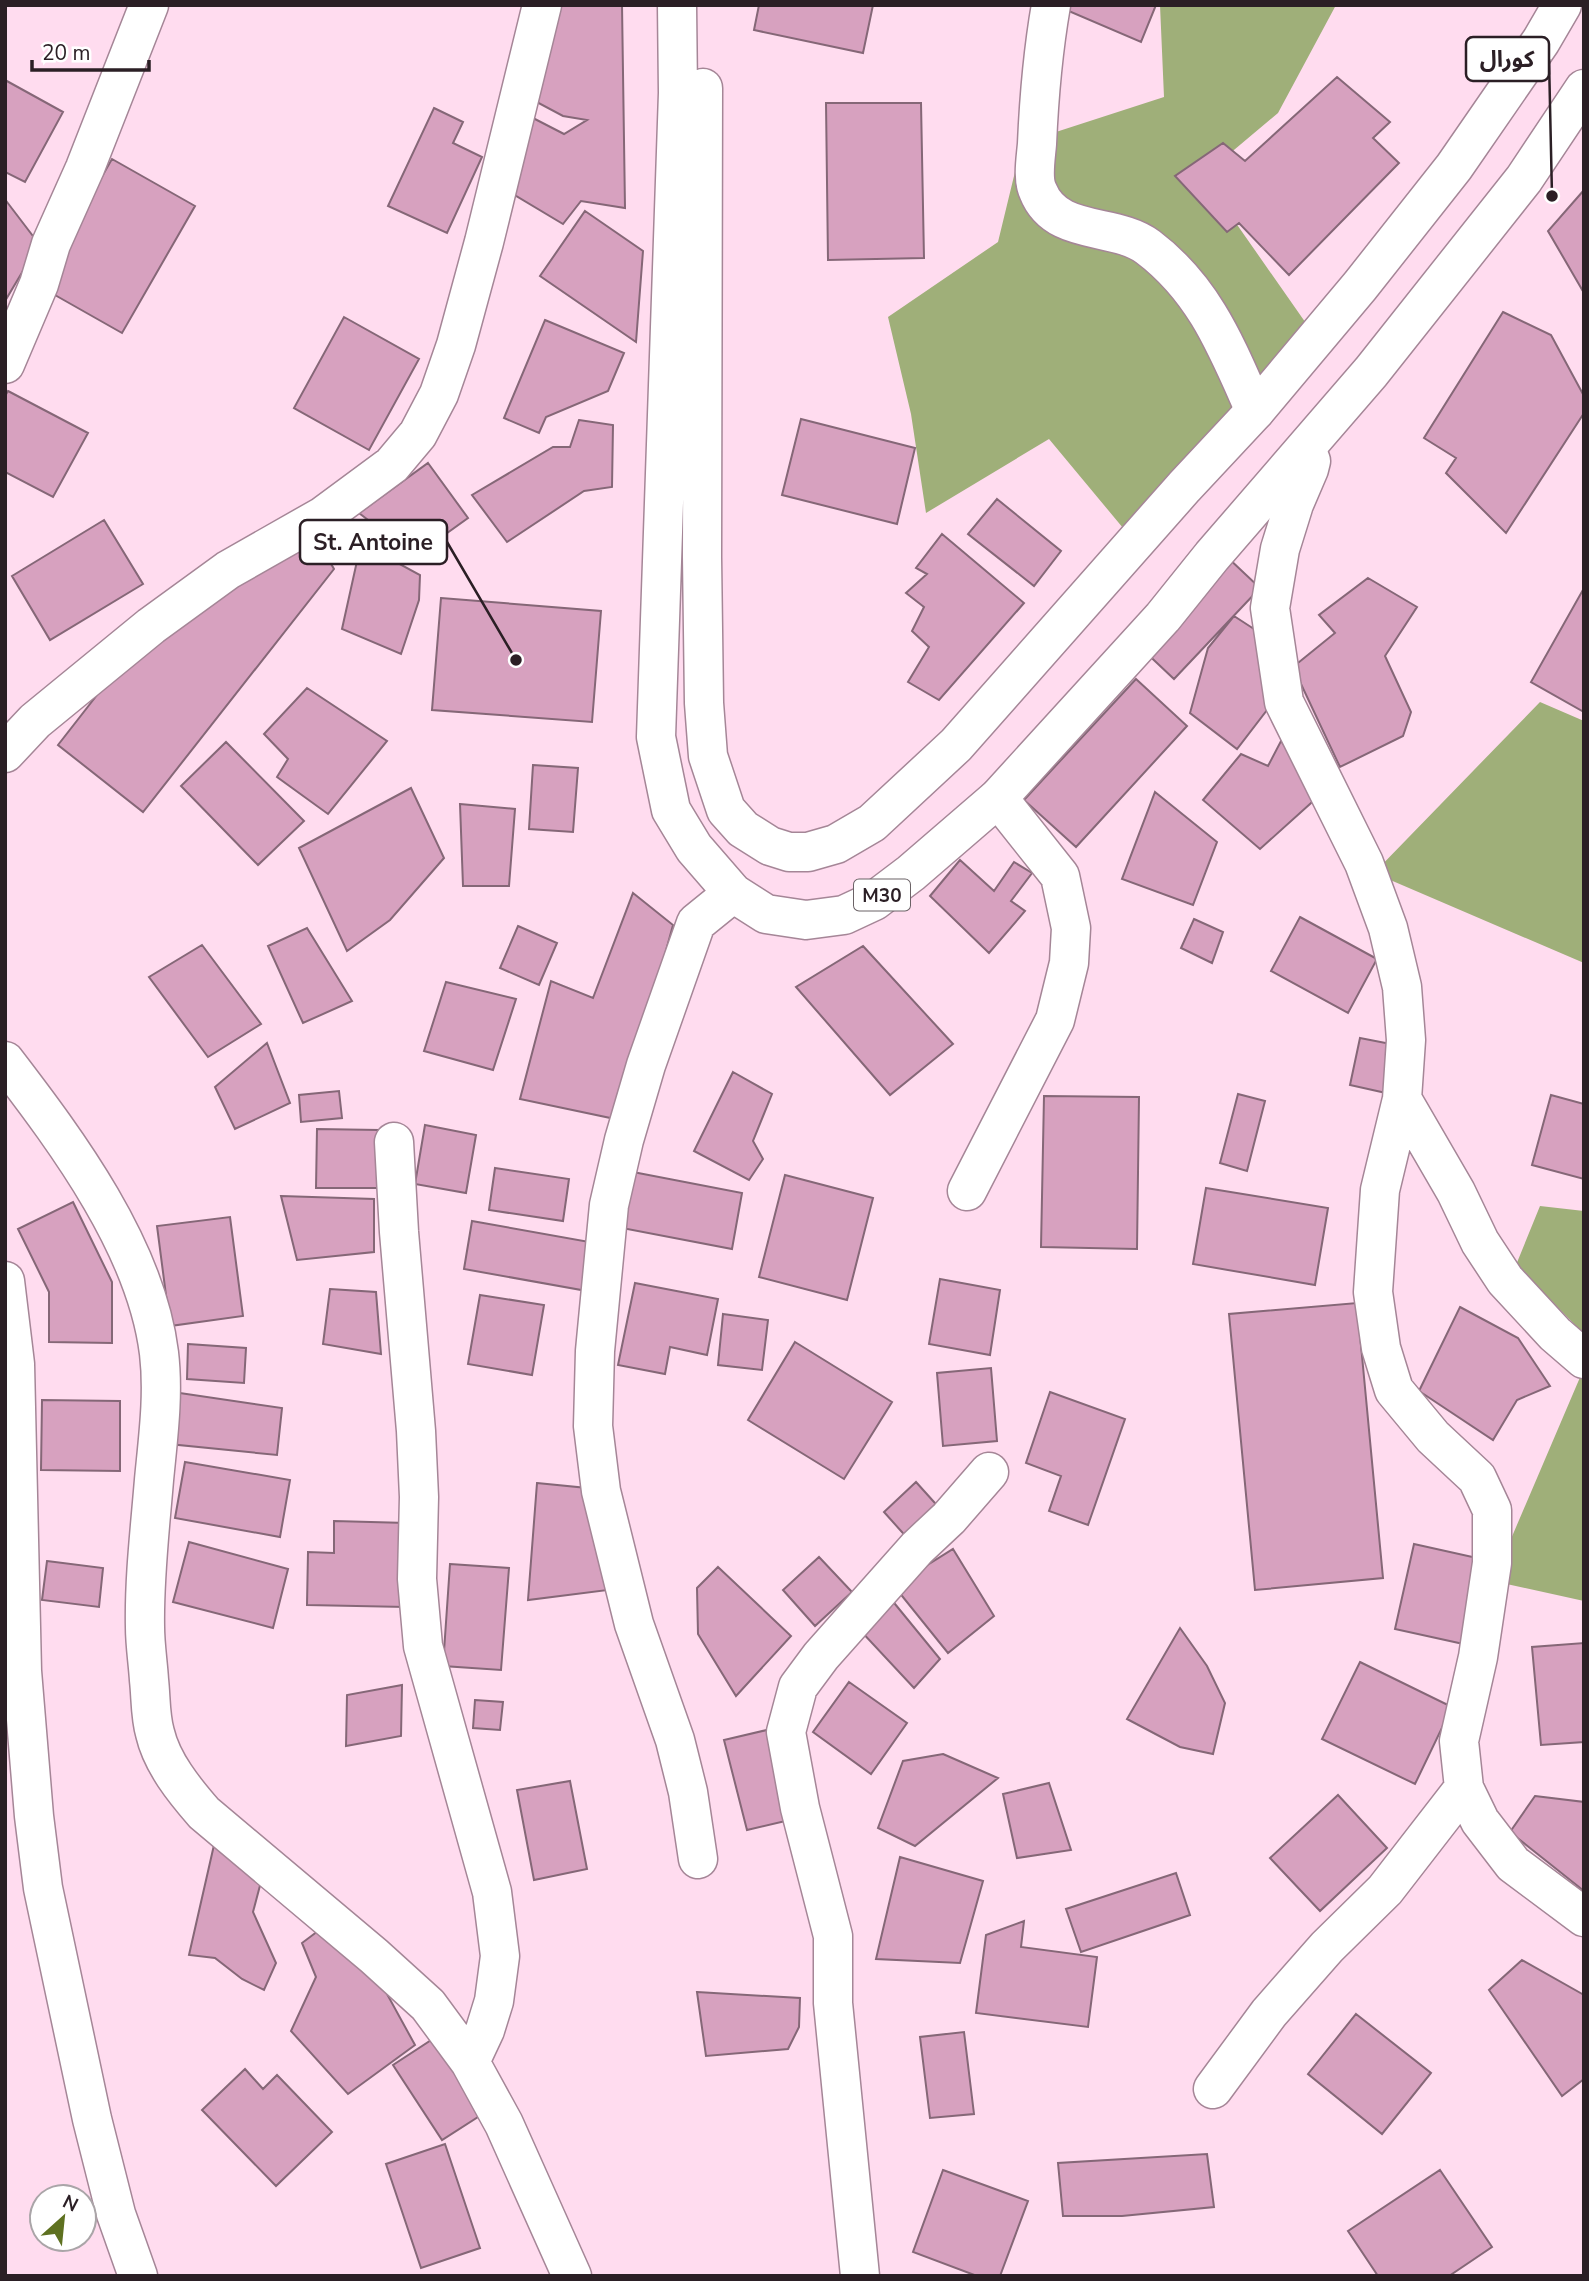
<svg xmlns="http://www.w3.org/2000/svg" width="1589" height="2281" viewBox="0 0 1589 2281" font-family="'Nunito Sans','Noto Sans Arabic',sans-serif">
	<rect width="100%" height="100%" fill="#ffdcef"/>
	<!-- forest -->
	<path fill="#9faf79" d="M 1160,5 L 1336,5 L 1278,113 L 1203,176 L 1317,339 L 1143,552 L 1049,439 L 926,513 L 911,414 L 888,317 L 998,242 L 1022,143 L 1164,97 Z
		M 1540,702 L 1584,721 L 1584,963 L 1374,873 Z
		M 1540,1206 L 1584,1211 L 1584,1334 L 1516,1265 Z
		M 1584,1368 L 1584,1601 L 1493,1581 Z"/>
	<!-- building -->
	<path fill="#d7a1bf" stroke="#856777" stroke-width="2" d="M 559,5 L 622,5 L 625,208 L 581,201 L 563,224 L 508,191 L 533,118 L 564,134 L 587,120 L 563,116 L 531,99 Z
		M 759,5 L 873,5 L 863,53 L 754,30 Z
		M 1066,5 L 1156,5 L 1141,42 L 1064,9 Z
		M 1337,77 L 1390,122 L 1373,138 L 1399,163 L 1289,275 L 1239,223 L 1227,232 L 1175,176 L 1223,143 L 1245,161 Z
		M 5,80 L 63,112 L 25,182 L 5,172 Z
		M 826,103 L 921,103 L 924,258 L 828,260 Z
		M 434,108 L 463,122 L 453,143 L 482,157 L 447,233 L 388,206 Z
		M 112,159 L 195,206 L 122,333 L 39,286 Z
		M 1584,190 L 1584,293 L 1548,231 Z
		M 7,202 L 39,244 L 5,301 L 5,204 Z
		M 585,211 L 643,251 L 636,342 L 540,276 Z
		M 1503,312 L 1551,335 L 1584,396 L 1584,413 L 1506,533 L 1446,473 L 1456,458 L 1424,438 Z
		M 344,317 L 419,359 L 369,450 L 294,408 Z
		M 545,320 L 624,353 L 608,391 L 546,417 L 539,433 L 504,418 Z
		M 8,391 L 88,433 L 53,497 L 5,472 L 5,396 Z
		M 801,419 L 915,448 L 897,524 L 782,495 Z
		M 579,420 L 613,425 L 612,487 L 584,491 L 507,542 L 472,495 L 553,447 L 570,447 Z
		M 428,463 L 468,518 L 415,556 L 359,513 Z
		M 997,499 L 1061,551 L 1034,586 L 968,534 Z
		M 104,520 L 143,584 L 50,640 L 12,576 Z
		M 313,533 L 334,569 L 143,812 L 58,745 L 115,672 Z
		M 942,534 L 1024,603 L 939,700 L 908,682 L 929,647 L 912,631 L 924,607 L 906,593 L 927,574 L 916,568 Z
		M 361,543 L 420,575 L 419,600 L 401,654 L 342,629 Z
		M 1225,555 L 1260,588 L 1174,679 L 1140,647 Z
		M 1368,578 L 1417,607 L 1385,656 L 1411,712 L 1403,736 L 1340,767 L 1293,667 L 1335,633 L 1319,615 Z
		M 1584,588 L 1584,712 L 1531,682 Z
		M 441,598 L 601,611 L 592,722 L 432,710 Z
		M 1234,616 L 1254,629 L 1267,710 L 1237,749 L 1190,713 L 1208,648 Z
		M 1136,679 L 1187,726 L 1076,847 L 1024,800 Z
		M 307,688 L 387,741 L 328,814 L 277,777 L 288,759 L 264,734 Z
		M 1281,741 L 1321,794 L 1260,849 L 1203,800 L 1241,754 L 1268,766 Z
		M 226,742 L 304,821 L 258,865 L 181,786 Z
		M 533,765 L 578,768 L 573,832 L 529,829 Z
		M 411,788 L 444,858 L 390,920 L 347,951 L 299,848 Z
		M 1155,792 L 1217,842 L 1193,905 L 1122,879 Z
		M 460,804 L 515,809 L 509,886 L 463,886 Z
		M 960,860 L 994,891 L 1014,862 L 1032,873 L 1011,901 L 1025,911 L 989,953 L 930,896 Z
		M 633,893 L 673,925 L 620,1120 L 520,1099 L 551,981 L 593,998 Z
		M 1300,917 L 1377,959 L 1348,1013 L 1271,971 Z
		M 1194,919 L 1223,932 L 1212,963 L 1181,948 Z
		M 518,926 L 557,943 L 539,985 L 500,968 Z
		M 307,928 L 352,1001 L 303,1023 L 268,946 Z
		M 202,945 L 261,1024 L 208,1057 L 149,977 Z
		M 863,946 L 953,1044 L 890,1095 L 796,987 Z
		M 446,982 L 516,999 L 493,1070 L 424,1051 Z
		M 1360,1038 L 1396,1045 L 1386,1093 L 1350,1085 Z
		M 267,1043 L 290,1103 L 235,1129 L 215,1087 Z
		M 733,1072 L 772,1094 L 753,1141 L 763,1159 L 749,1180 L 694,1151 Z
		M 339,1091 L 342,1118 L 301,1122 L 299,1095 Z
		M 1238,1094 L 1265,1101 L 1247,1171 L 1220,1163 Z
		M 1551,1095 L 1584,1104 L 1584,1179 L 1532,1165 Z
		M 1044,1096 L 1139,1097 L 1137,1249 L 1041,1247 Z
		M 425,1125 L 476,1135 L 466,1193 L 415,1184 Z
		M 317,1129 L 379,1130 L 379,1188 L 316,1188 Z
		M 495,1168 L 569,1179 L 563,1221 L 489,1210 Z
		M 633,1172 L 742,1193 L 732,1249 L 622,1228 Z
		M 785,1175 L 873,1198 L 847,1300 L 759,1277 Z
		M 1206,1188 L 1328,1208 L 1315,1285 L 1193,1264 Z
		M 281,1196 L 374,1199 L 374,1252 L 297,1260 Z
		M 73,1202 L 112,1282 L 112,1343 L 49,1342 L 49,1292 L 18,1229 Z
		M 230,1217 L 243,1316 L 170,1326 L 157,1226 Z
		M 472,1221 L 595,1243 L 587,1291 L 464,1269 Z
		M 940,1279 L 1000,1290 L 990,1355 L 929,1344 Z
		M 635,1283 L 718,1299 L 707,1355 L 670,1347 L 665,1374 L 618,1365 Z
		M 330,1289 L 376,1292 L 381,1354 L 323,1344 Z
		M 480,1295 L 544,1305 L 532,1375 L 468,1364 Z
		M 1357,1303 L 1383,1578 L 1255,1590 L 1229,1314 Z
		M 1460,1307 L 1518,1338 L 1550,1386 L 1517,1400 L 1493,1440 L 1419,1391 Z
		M 723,1314 L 768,1320 L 762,1370 L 718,1365 Z
		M 795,1342 L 892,1402 L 844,1479 L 748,1420 Z
		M 188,1344 L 246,1348 L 244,1383 L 187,1379 Z
		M 991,1368 L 997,1441 L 943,1446 L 937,1373 Z
		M 173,1392 L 282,1408 L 277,1455 L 169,1444 Z
		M 1050,1392 L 1125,1419 L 1088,1525 L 1049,1511 L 1061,1476 L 1026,1463 Z
		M 42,1400 L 120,1401 L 120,1471 L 41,1470 Z
		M 185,1462 L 290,1480 L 280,1537 L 175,1518 Z
		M 916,1482 L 943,1512 L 910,1541 L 884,1512 Z
		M 537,1483 L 587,1488 L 608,1590 L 528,1600 Z
		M 334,1521 L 407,1523 L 406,1607 L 307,1605 L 308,1552 L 334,1553 Z
		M 189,1542 L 288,1569 L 273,1628 L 173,1602 Z
		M 1414,1544 L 1486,1560 L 1468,1645 L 1395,1629 Z
		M 953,1549 L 994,1616 L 948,1653 L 894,1586 Z
		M 819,1557 L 852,1592 L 815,1626 L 783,1590 Z
		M 47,1561 L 103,1568 L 99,1607 L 42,1600 Z
		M 450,1564 L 509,1568 L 501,1670 L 443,1666 Z
		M 718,1567 L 791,1636 L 736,1696 L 698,1634 L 697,1588 Z
		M 886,1593 L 940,1659 L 914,1688 L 858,1628 Z
		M 1180,1628 L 1207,1666 L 1225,1703 L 1213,1754 L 1180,1747 L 1127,1719 Z
		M 1584,1643 L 1584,1742 L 1541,1745 L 1532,1647 Z
		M 1360,1662 L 1452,1707 L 1415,1784 L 1322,1739 Z
		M 849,1682 L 907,1723 L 871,1774 L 813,1732 Z
		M 402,1685 L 401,1736 L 346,1746 L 347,1695 Z
		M 475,1700 L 503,1702 L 500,1730 L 473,1728 Z
		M 771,1729 L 794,1819 L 747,1830 L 724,1740 Z
		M 943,1754 L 998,1778 L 915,1846 L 878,1828 L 903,1761 Z
		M 570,1781 L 587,1869 L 534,1880 L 517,1790 Z
		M 1049,1783 L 1071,1850 L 1017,1858 L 1003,1794 Z
		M 1338,1795 L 1387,1848 L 1320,1911 L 1270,1858 Z
		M 1535,1796 L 1584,1802 L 1584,1891 L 1510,1832 Z
		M 214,1845 L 262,1878 L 253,1912 L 276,1963 L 264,1990 L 242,1979 L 215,1958 L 189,1955 Z
		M 900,1857 L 983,1881 L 960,1963 L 876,1959 Z
		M 1176,1873 L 1190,1915 L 1081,1952 L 1066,1909 Z
		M 1024,1921 L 1021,1947 L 1097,1957 L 1088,2027 L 976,2013 L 986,1935 Z
		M 322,1928 L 381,1983 L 415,2045 L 348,2094 L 291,2031 L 316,1977 L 302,1943 Z
		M 1522,1960 L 1584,1995 L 1584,2079 L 1562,2096 L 1489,1990 Z
		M 697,1992 L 800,1998 L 799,2027 L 788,2049 L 706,2056 Z
		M 1356,2014 L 1431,2073 L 1382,2134 L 1308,2074 Z
		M 964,2032 L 974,2114 L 930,2118 L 920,2037 Z
		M 442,2033 L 492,2108 L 442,2140 L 393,2065 Z
		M 245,2069 L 263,2089 L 277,2075 L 332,2132 L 276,2186 L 202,2110 Z
		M 445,2144 L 480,2248 L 421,2268 L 386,2164 Z
		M 1207,2154 L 1214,2207 L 1122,2216 L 1063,2216 L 1058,2163 Z
		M 943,2170 L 1028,2201 L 1000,2276 L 977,2276 L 913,2252 Z
		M 1440,2170 L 1492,2247 L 1449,2276 L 1378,2276 L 1348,2231 Z"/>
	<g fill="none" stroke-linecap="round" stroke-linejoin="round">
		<!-- minor casing -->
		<g stroke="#a58697" stroke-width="41">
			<path id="minor" d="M 1051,5 C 1043,51 1039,97 1037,144 C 1036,157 1032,179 1038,191 C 1056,237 1115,222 1148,247 C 1205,290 1227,348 1255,411
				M 5,364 L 39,284 L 51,244 L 85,168 L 149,5
				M 1306,449 L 1311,461 L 1309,469 L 1294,504 L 1280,549 L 1270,608 L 1284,702 L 1364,863 L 1388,928 L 1402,987 L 1406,1040 L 1402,1099 L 1380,1190 L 1373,1292 L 1381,1348 L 1394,1390 L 1433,1437 L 1477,1478 L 1492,1510 L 1492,1563 L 1478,1657 L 1459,1741 L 1464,1788 L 1480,1821 L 1513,1864 L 1584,1917
				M 5,753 L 35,721 L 151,626 L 228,570 L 323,516 L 392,465 L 418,434 L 439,394 L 456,345 L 484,242 L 542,5
				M 5,1061 C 68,1143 146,1248 159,1353 C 164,1395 158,1438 154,1480 C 150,1529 144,1578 145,1627 C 145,1645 148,1663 149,1680 C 151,1697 150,1716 155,1733 C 162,1763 184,1790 204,1813 L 374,1956 L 428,2005 L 470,2062 L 504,2124 L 572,2276
				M 1402,1099 L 1456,1192 L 1480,1242 L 1505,1280 L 1555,1334 L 1584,1359
				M 394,1142 L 399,1232 L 416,1431 L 419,1497 L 417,1579 L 423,1646 L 492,1892 L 500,1956 L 494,2001 L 485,2030 L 470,2062
				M 967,1191 L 1055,1020 L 1069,963 L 1071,928 L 1060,876 L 998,798
				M 5,1281 L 15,1364 L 22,1671 L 34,1816 L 43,1888 L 92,2119 L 116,2214 L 138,2276
				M 698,1859 L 688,1792 L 675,1740 L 634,1624 L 601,1491 L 593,1426 L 595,1351 L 609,1205 L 624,1140 L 646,1065 L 696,923 L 733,893
				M 1213,2089 L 1269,2013 L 1327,1947 L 1385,1890 L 1464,1788
				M 860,2276 L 833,2003 L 833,1936 L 800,1808 L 786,1732 L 798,1687 L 821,1656 L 917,1548 L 949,1518 L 989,1472"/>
		</g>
		<!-- highway casing -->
		<g stroke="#a58697" stroke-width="41">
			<path id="highway" d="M 677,5 L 678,93 L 656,737 L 671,810 L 694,848 L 733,893 L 766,914 L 806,920 L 844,915 L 874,901 L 911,873 L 998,798 L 1163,617 L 1212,556 L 1371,372 L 1524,179 L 1584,89
				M 703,88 L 702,557 L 704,703 L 708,756 L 726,810 L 743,829 L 770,846 L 789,852 L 808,852 L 836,844 L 872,823 L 956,745 L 1184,487 L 1255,411 L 1360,286 L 1454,167 L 1541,41 L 1562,5"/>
		</g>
		<!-- minor -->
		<use href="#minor" stroke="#fff" stroke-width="38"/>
		<!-- highway -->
		<use href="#highway" stroke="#fff" stroke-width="38"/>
	</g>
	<g text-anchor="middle" stroke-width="7" stroke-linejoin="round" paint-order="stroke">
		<!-- shield labels -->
		<rect fill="#fff" stroke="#6b6266" stroke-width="2" x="854" y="879.5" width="56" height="31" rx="5"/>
		<g font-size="19" font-weight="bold" fill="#2b1f25">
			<text x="882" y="902">M30</text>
		</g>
	</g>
	<!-- callouts -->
	<path fill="none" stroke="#2b1f25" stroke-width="2.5" d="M1552 196L1549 59M516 660L447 542"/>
	<g fill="#2b1f25" stroke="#fff" stroke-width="2.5">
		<circle cx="1552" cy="196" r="7"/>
		<circle cx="516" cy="660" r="7"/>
	</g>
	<g fill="#fff" stroke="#2b1f25" stroke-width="2.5">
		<rect x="1466" y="37" width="83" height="44" rx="7"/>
		<rect x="300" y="520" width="147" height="44" rx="7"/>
	</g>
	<g font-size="23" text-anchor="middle" font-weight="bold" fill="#2b1f25">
		<text x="1507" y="67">كورال</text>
		<text x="373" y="550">St. Antoine</text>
	</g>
	<!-- border -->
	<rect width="1589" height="2281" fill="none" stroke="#2b1f25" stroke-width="14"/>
	<!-- north arrow -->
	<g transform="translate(63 2218) rotate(27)"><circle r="33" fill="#ffffff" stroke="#aaa5a8" stroke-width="2"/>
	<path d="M0-5L12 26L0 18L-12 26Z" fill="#5e7120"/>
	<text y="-10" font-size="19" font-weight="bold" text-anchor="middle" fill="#2b1f25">N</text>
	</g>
	<!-- scale -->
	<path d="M32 60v10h117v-10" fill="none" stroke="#2b1f25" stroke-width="3.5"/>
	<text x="42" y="60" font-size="21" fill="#2b1f25" stroke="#ffffff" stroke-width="5" paint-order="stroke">20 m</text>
</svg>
